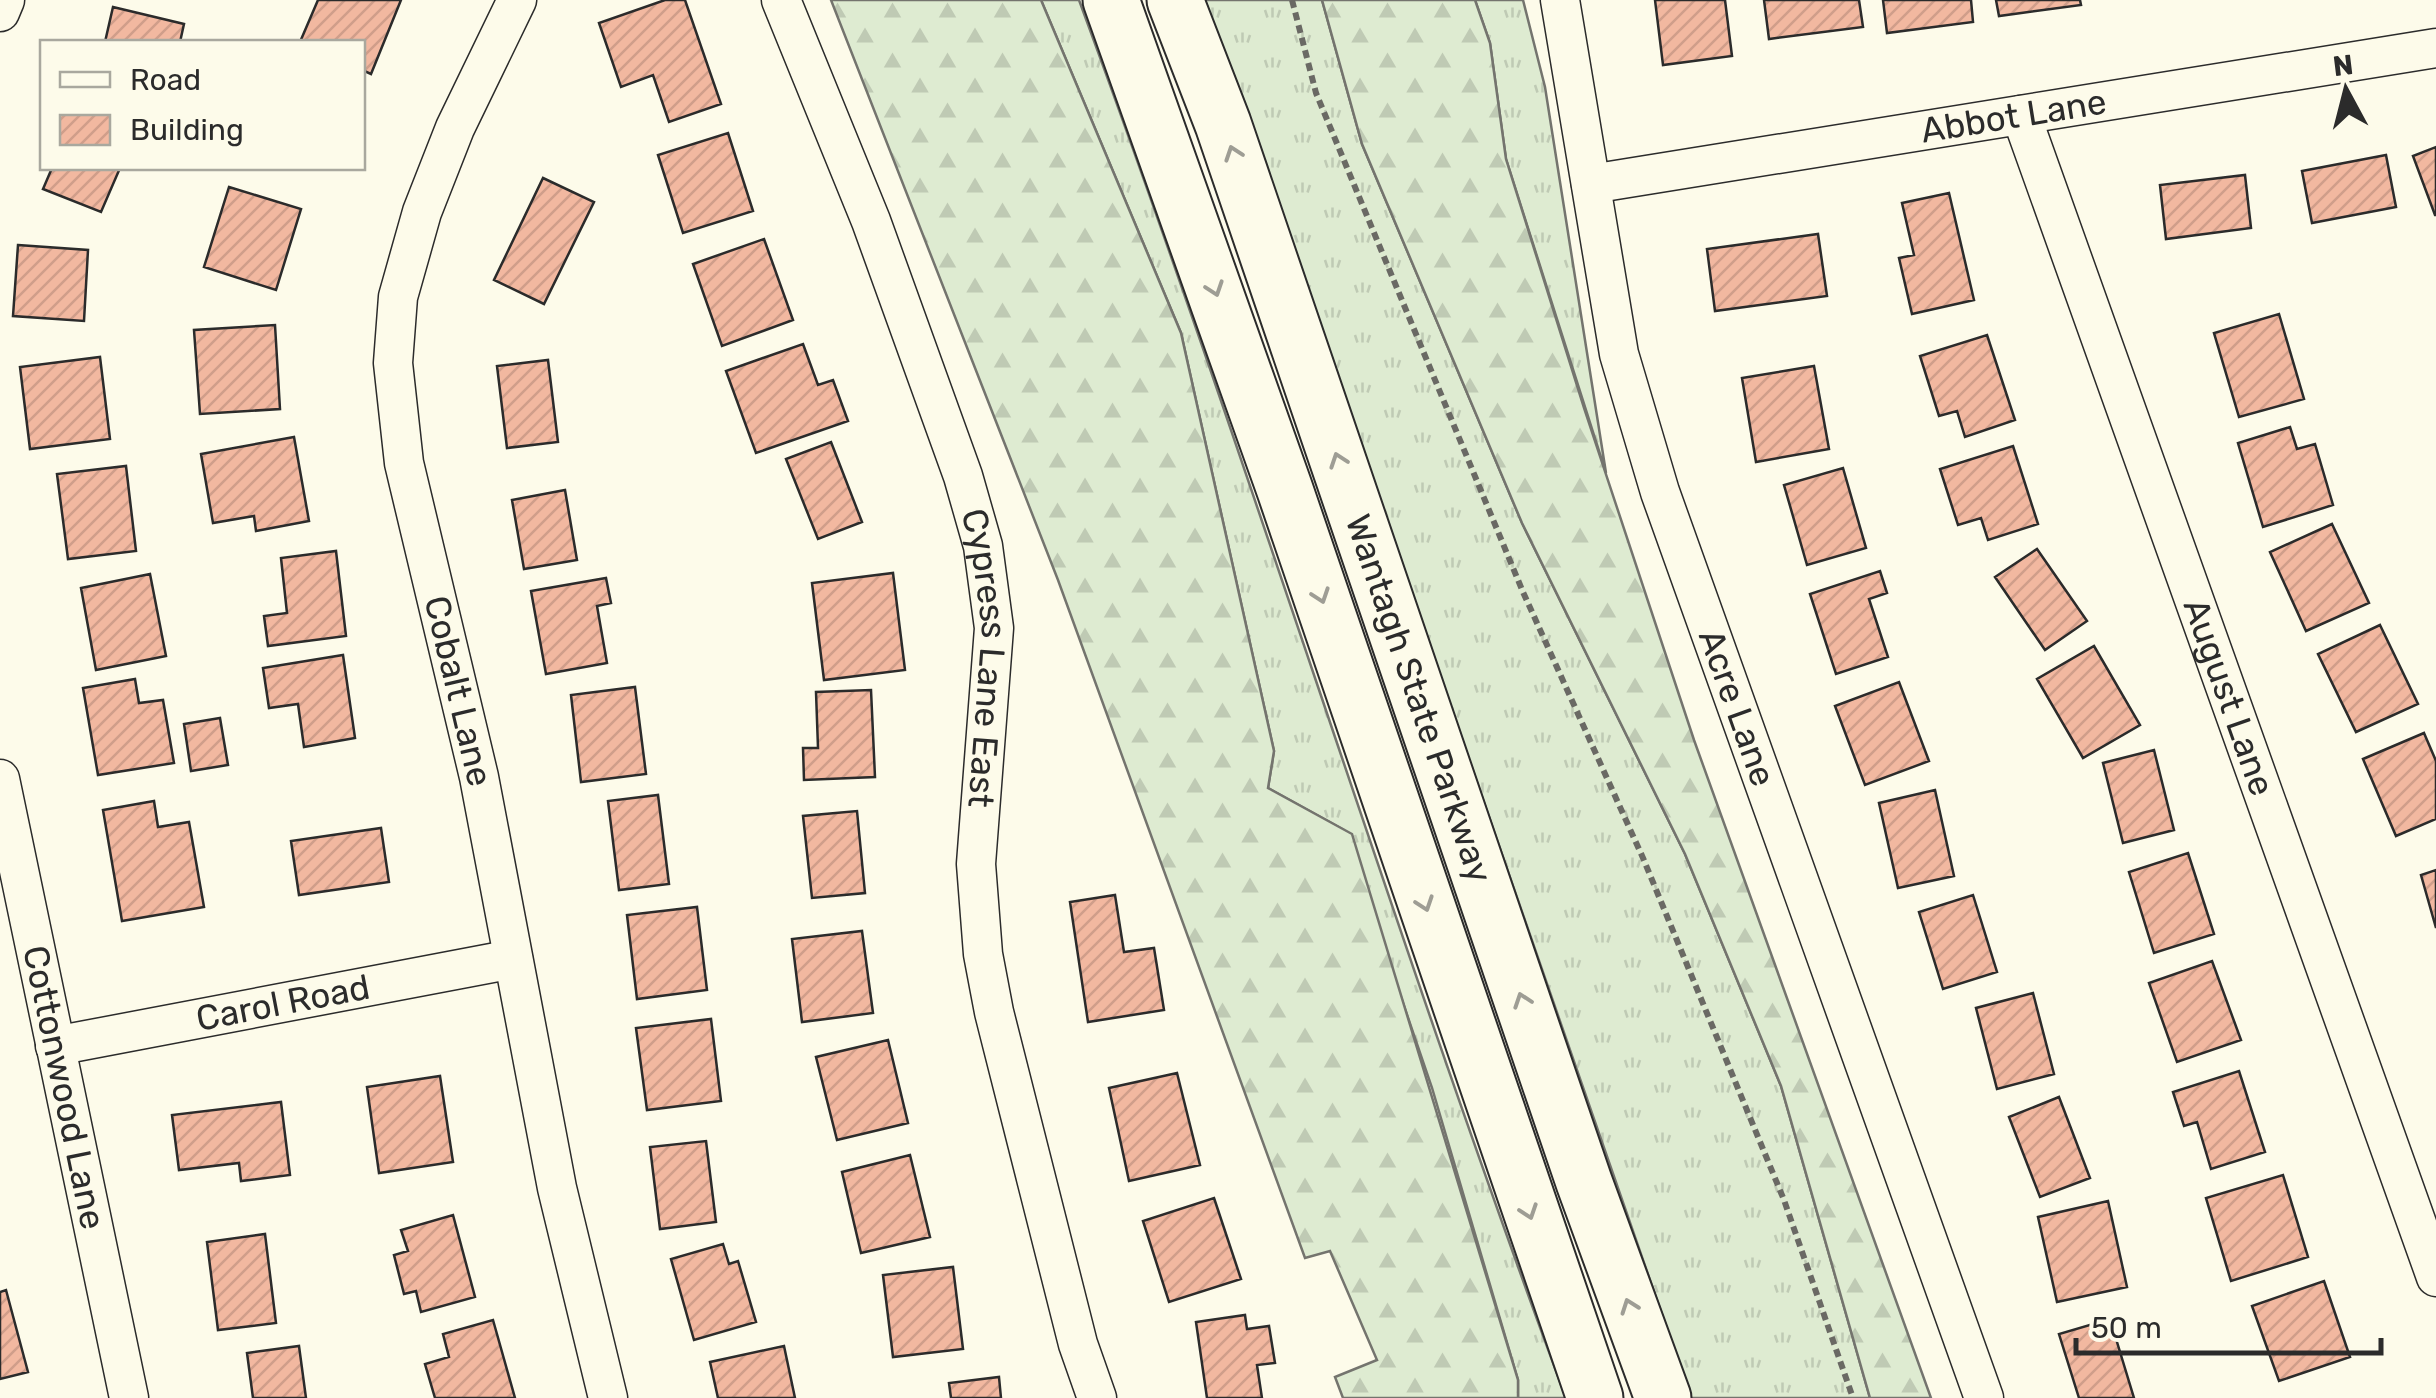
<svg xmlns="http://www.w3.org/2000/svg" width="2436" height="1398" viewBox="0 0 2436 1398" font-family="Rubik,sans-serif">
	<defs>
		<pattern id="grass-tufts" width="24" height="20" patternUnits="userSpaceOnUse" patternTransform="scale(2.5)"><rect width="24" height="20" fill="#deebd1"/><path d="M3 7l-1-3M5 7V3M7 7l1-3M15 17l-1-3M17 17v-4M19 17l1-3" fill="none" stroke="#bfcab4"/></pattern>
		<pattern id="forest-firs" width="22" height="20" patternUnits="userSpaceOnUse" patternTransform="scale(2.5)"><rect width="22" height="20" fill="#deebd1"/><path d="M5 1l3.5 6h-7zM16 11l3.5 6h-7z" fill="#bfcab4"/></pattern>
		<pattern id="building-hatch" width="6" height="6" patternUnits="userSpaceOnUse" patternTransform="scale(2.5)"><rect width="6" height="6" fill="#f2b8a0"/><path d="M-1 1l2-2M0 6l6-6M5 7l2-2" fill="none" stroke="#d09e8a"/></pattern>
	</defs>
	<rect width="100%" height="100%" fill="#fdfbea"/>
	<!-- grass -->
	<path fill="url(#grass-tufts)" stroke="#74746e" stroke-width="2.5" d="M 1041,0 L 1079,0 C 1250,463 1394,935 1566,1398 L 1518,1398 L 1518,1380 L 1432,1088 L 1344,830 L 1268,788 L 1274,751 L 1181,333 Z
		M 1205,0 L 1322,0 L 1362,144 L 1522,523 L 1685,854 L 1781,1086 L 1870,1398 L 1691,1398 Z
		M 1475,0 L 1523,0 L 1545,87 L 1606,473 L 1506,159 L 1490,43 Z"/>
	<!-- forest -->
	<path fill="url(#forest-firs)" stroke="#74746e" stroke-width="2.5" d="M 831,0 L 1041,0 L 1181,333 L 1274,751 L 1268,788 L 1352,834 L 1518,1380 L 1518,1398 L 1343,1398 L 1335,1377 L 1377,1360 L 1330,1251 L 1305,1258 L 1058,580 Z
		M 1322,0 L 1475,0 L 1490,43 L 1506,159 L 1584,408 L 1694,740 L 1931,1398 L 1870,1398 L 1781,1086 L 1685,854 L 1522,523 L 1362,144 Z"/>
	<!-- building -->
	<path fill="url(#building-hatch)" stroke="#2b2b2b" stroke-width="2.5" d="M 318,0 L 401,0 L 371,74 L 362,70 L 362,42 L 300,42 Z
		M 665,0 L 685,0 L 721,104 L 669,122 L 653,75 L 621,87 L 599,23 Z
		M 1655,0 L 1725,0 L 1732,56 L 1663,65 Z
		M 1764,0 L 1859,0 L 1863,27 L 1769,39 Z
		M 1883,0 L 1971,0 L 1973,22 L 1887,33 Z
		M 1996,0 L 2080,0 L 2081,5 L 1999,16 Z
		M 113,7 L 184,24 L 180,42 L 105,42 Z
		M 728,133 L 753,211 L 683,233 L 658,155 Z
		M 2436,147 L 2436,215 L 2435,215 L 2413,156 Z
		M 2386,155 L 2396,207 L 2312,223 L 2302,171 Z
		M 52,168 L 120,168 L 101,212 L 43,189 Z
		M 2245,175 L 2251,228 L 2166,239 L 2160,185 Z
		M 543,178 L 594,202 L 544,304 L 494,280 Z
		M 229,187 L 301,209 L 276,290 L 204,267 Z
		M 1949,193 L 1974,300 L 1912,314 L 1899,258 L 1914,255 L 1902,203 Z
		M 1818,234 L 1827,296 L 1715,311 L 1707,249 Z
		M 764,239 L 793,320 L 722,346 L 693,264 Z
		M 18,245 L 88,250 L 84,321 L 13,316 Z
		M 2279,314 L 2304,399 L 2239,417 L 2214,333 Z
		M 275,325 L 280,409 L 200,414 L 194,330 Z
		M 1987,335 L 2015,420 L 1965,437 L 1957,411 L 1939,416 L 1920,356 Z
		M 803,344 L 818,385 L 833,380 L 848,421 L 756,453 L 726,371 Z
		M 100,357 L 110,439 L 30,449 L 20,367 Z
		M 548,360 L 558,442 L 507,448 L 497,366 Z
		M 1814,366 L 1829,449 L 1756,462 L 1742,378 Z
		M 2290,427 L 2297,449 L 2315,444 L 2333,505 L 2263,527 L 2238,443 Z
		M 294,437 L 309,521 L 256,531 L 254,516 L 213,523 L 201,454 Z
		M 831,442 L 862,522 L 818,539 L 786,459 Z
		M 2013,446 L 2038,524 L 1988,540 L 1981,518 L 1958,525 L 1940,469 Z
		M 126,466 L 136,551 L 68,559 L 57,474 Z
		M 1843,468 L 1866,548 L 1807,565 L 1784,485 Z
		M 565,490 L 577,560 L 524,569 L 512,500 Z
		M 2332,524 L 2369,603 L 2306,631 L 2270,552 Z
		M 2037,549 L 2087,621 L 2045,650 L 1995,577 Z
		M 336,551 L 346,636 L 268,646 L 264,616 L 287,613 L 281,558 Z
		M 1880,571 L 1887,593 L 1869,599 L 1888,657 L 1836,674 L 1810,594 Z
		M 893,573 L 905,670 L 824,680 L 812,583 Z
		M 150,574 L 166,656 L 96,670 L 81,588 Z
		M 606,578 L 611,603 L 597,606 L 607,663 L 546,674 L 531,591 Z
		M 2380,625 L 2418,704 L 2356,732 L 2318,654 Z
		M 2094,646 L 2140,725 L 2083,758 L 2037,679 Z
		M 343,655 L 355,738 L 304,747 L 298,704 L 269,708 L 263,668 Z
		M 135,679 L 139,703 L 163,700 L 174,763 L 98,775 L 83,688 Z
		M 1899,682 L 1929,761 L 1865,785 L 1835,706 Z
		M 635,687 L 646,774 L 581,782 L 571,695 Z
		M 871,690 L 875,777 L 804,780 L 803,748 L 818,748 L 816,692 Z
		M 220,718 L 228,765 L 191,771 L 184,724 Z
		M 2424,733 L 2436,761 L 2436,819 L 2396,836 L 2363,759 Z
		M 2154,750 L 2174,830 L 2123,843 L 2103,763 Z
		M 1935,790 L 1954,876 L 1898,888 L 1879,803 Z
		M 658,795 L 669,884 L 619,890 L 608,801 Z
		M 154,801 L 158,827 L 189,822 L 204,907 L 122,921 L 103,810 Z
		M 857,811 L 865,893 L 812,898 L 803,816 Z
		M 381,828 L 389,882 L 299,895 L 291,841 Z
		M 2188,853 L 2214,934 L 2154,953 L 2129,872 Z
		M 2436,870 L 2436,928 L 2421,875 Z
		M 1115,895 L 1124,952 L 1154,948 L 1164,1010 L 1088,1022 L 1070,902 Z
		M 1973,895 L 1997,972 L 1943,989 L 1919,912 Z
		M 697,907 L 707,990 L 637,999 L 627,915 Z
		M 862,931 L 873,1013 L 802,1022 L 792,939 Z
		M 2212,961 L 2241,1040 L 2177,1062 L 2149,983 Z
		M 2033,993 L 2054,1074 L 1997,1089 L 1976,1008 Z
		M 711,1019 L 721,1101 L 647,1110 L 636,1028 Z
		M 888,1040 L 908,1123 L 837,1140 L 816,1057 Z
		M 2239,1071 L 2265,1152 L 2211,1169 L 2197,1122 L 2184,1126 L 2173,1092 Z
		M 1177,1073 L 1200,1165 L 1129,1181 L 1109,1088 Z
		M 440,1076 L 453,1162 L 379,1173 L 367,1087 Z
		M 2059,1097 L 2090,1178 L 2040,1197 L 2009,1117 Z
		M 281,1102 L 290,1175 L 241,1181 L 239,1163 L 179,1170 L 172,1115 Z
		M 706,1141 L 716,1222 L 660,1229 L 650,1147 Z
		M 910,1155 L 930,1237 L 861,1253 L 842,1172 Z
		M 2283,1175 L 2308,1257 L 2231,1281 L 2206,1198 Z
		M 1214,1198 L 1241,1279 L 1169,1302 L 1143,1221 Z
		M 2108,1201 L 2127,1287 L 2057,1302 L 2038,1217 Z
		M 453,1215 L 475,1297 L 421,1312 L 416,1291 L 404,1294 L 394,1255 L 408,1251 L 401,1230 Z
		M 265,1234 L 276,1323 L 218,1330 L 207,1242 Z
		M 723,1244 L 729,1264 L 738,1261 L 756,1322 L 694,1340 L 671,1259 Z
		M 953,1267 L 963,1349 L 893,1357 L 883,1275 Z
		M 2324,1281 L 2350,1357 L 2279,1381 L 2252,1306 Z
		M 6,1290 L 28,1372 L 0,1379 L 0,1292 Z
		M 1245,1315 L 1247,1329 L 1269,1326 L 1275,1363 L 1257,1365 L 1262,1398 L 1207,1398 L 1196,1322 Z
		M 2110,1319 L 2134,1398 L 2079,1398 L 2059,1334 Z
		M 493,1320 L 515,1398 L 435,1398 L 425,1364 L 449,1357 L 443,1334 Z
		M 299,1346 L 306,1398 L 253,1398 L 247,1353 Z
		M 784,1346 L 795,1398 L 718,1398 L 710,1362 Z
		M 999,1377 L 1001,1398 L 951,1398 L 949,1383 Z"/>
	<g fill="none" stroke-linecap="round" stroke-linejoin="round">
		<!-- minor casing -->
		<g stroke="#2b2b2b" stroke-width="41">
			<g id="minor">
				<path id="s1" d="M 517,0 L 455,128 L 422,212 L 398,297 L 393,363 L 404,463 L 479,777 L 557,1188 L 608,1398"/>
				<path id="s2" d="M 781,0 L 871,221 L 963,476 L 983,546 L 994,628 L 976,864 L 983,954 L 994,1012 L 1078,1344 L 1097,1398"/>
				<path id="s3" d="M 1560,0 L 1619,354 L 1660,492 L 1984,1398"/>
				<path d="M 0,12 L 5,0"/>
				<path id="s4" d="M 2021,115 L 2436,1277"/>
				<path id="s5" d="M 1591,184 L 2436,48"/>
				<path id="s6" d="M 0,779 L 129,1398"/>
				<path id="s7" d="M 55,1046 L 513,959"/>
			</g>
		</g>
		<!-- motorway casing -->
		<g stroke="#2b2b2b" stroke-width="59">
			<g id="motorway">
				<path d="M 1111,0 L 1285,490 L 1595,1398"/>
				<path id="s8" d="M 1175,0 L 1223,124 L 1584,1182 L 1663,1398"/>
			</g>
		</g>
		<!-- path -->
		<path stroke="#6a6964" stroke-width="6" stroke-dasharray="8 5" stroke-linecap="butt" d="M 1292,0 L 1316,93 L 1523,592 L 1643,858 L 1784,1200 L 1853,1398"/>
		<!-- minor -->
		<use href="#minor" stroke="#fdfbea" stroke-width="38"/>
		<!-- motorway -->
		<use href="#motorway" stroke="#fdfbea" stroke-width="55"/>
	</g>
	<!-- one-way arrows -->
	<defs><path id="oneway-chevron" d="M-2-3.5L2.5 0L-2 3.5" fill="none" stroke-width="1.6" stroke-linecap="round" stroke-linejoin="round" transform="scale(2.5)"/></defs>
	<g stroke="#9e9d94">
		<use href="#oneway-chevron" transform="translate(1233 153) rotate(-109)"/>
		<use href="#oneway-chevron" transform="translate(1215 289) rotate(71)"/>
		<use href="#oneway-chevron" transform="translate(1338 460) rotate(-109)"/>
		<use href="#oneway-chevron" transform="translate(1321 596) rotate(71)"/>
		<use href="#oneway-chevron" transform="translate(1425 904) rotate(71)"/>
		<use href="#oneway-chevron" transform="translate(1522 1000) rotate(-109)"/>
		<use href="#oneway-chevron" transform="translate(1529 1212) rotate(71)"/>
		<use href="#oneway-chevron" transform="translate(1629 1306) rotate(-110)"/>
	</g>
	<g text-anchor="middle" stroke-width="8" stroke-linejoin="round" paint-order="stroke">
		<!-- street labels -->
		<g font-size="35" fill="#2b2b2b" stroke="#fdfbea">
			<text dy="12" stroke="none"><textPath href="#s5" startOffset="428">Abbot Lane</textPath></text>
			<text dy="12" stroke="none"><textPath href="#s2" startOffset="695">Cypress Lane East</textPath></text>
			<text dy="12" stroke="none"><textPath href="#s1" startOffset="722">Cobalt Lane</textPath></text>
			<text dy="12" stroke="none"><textPath href="#s4" startOffset="618">August Lane</textPath></text>
			<text dy="12" stroke="none"><textPath href="#s8" startOffset="740">Wantagh State Parkway</textPath></text>
			<text dy="12" stroke="none"><textPath href="#s3" startOffset="732">Acre Lane</textPath></text>
			<text dy="12" stroke="none"><textPath href="#s7" startOffset="232">Carol Road</textPath></text>
			<text dy="12" stroke="none"><textPath href="#s6" startOffset="315">Cottonwood Lane</textPath></text>
		</g>
	</g>
	<!-- legend -->
	<rect x="40" y="40" width="325" height="130" fill="#fdfbea" stroke="#a9a89e" stroke-width="2.5"/>
	<rect x="60" y="72" width="50" height="15" fill="#fdfbea" stroke="#a9a89e" stroke-width="2.5"/>
	<text x="130" y="90" font-size="30" fill="#2b2b2b">Road</text>
	<rect x="60" y="115" width="50" height="30" fill="url(#building-hatch)" stroke="#a9a89e" stroke-width="2.5"/>
	<text x="130" y="140" font-size="30" fill="#2b2b2b">Building</text>
	<!-- north arrow -->
	<g transform="translate(2346 90) rotate(353)" stroke="#fdfbea" stroke-width="8" paint-order="stroke">
	<path d="M0-8L18 38L0 25L-18 38Z" fill="#2b2b2b"/>
	<text y="-15" font-size="28" font-weight="bold" text-anchor="middle" fill="#2b2b2b">N</text>
	</g>
	<!-- scale -->
	<path d="M2076 1338v15h305v-15" fill="none" stroke="#2b2b2b" stroke-width="5"/>
	<text x="2091" y="1338" font-size="30" fill="#2b2b2b" stroke="#fdfbea" stroke-width="8" paint-order="stroke">50 m</text>
</svg>
